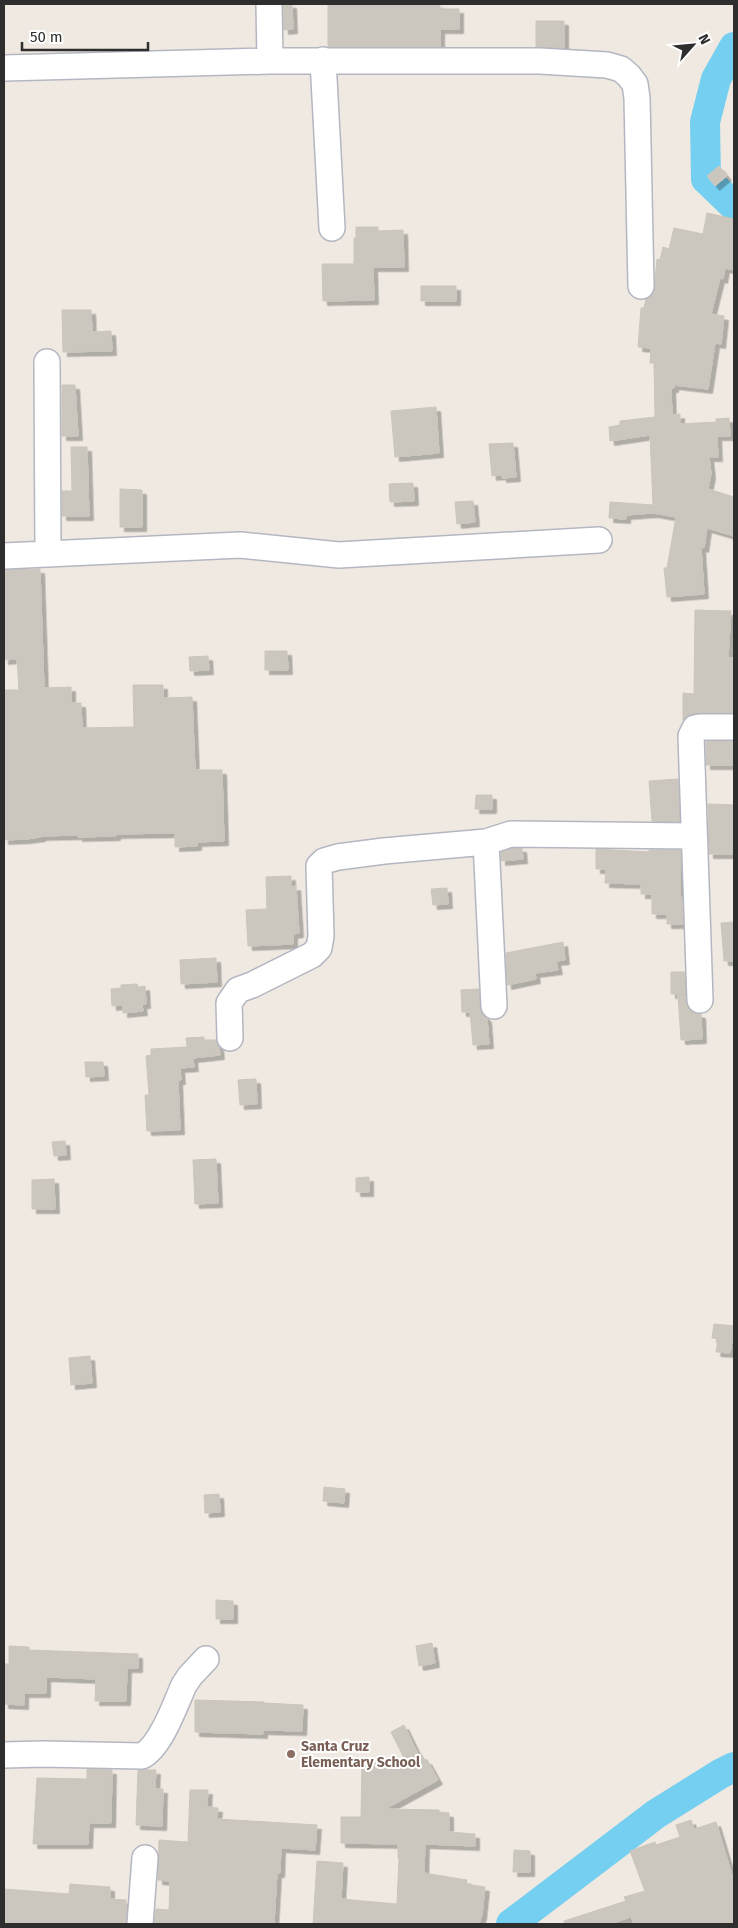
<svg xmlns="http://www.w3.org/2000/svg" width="738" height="1928" viewBox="0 0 738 1928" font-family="'Fira Sans',sans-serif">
	<defs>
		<filter id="shadow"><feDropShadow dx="4.5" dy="4.5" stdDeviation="0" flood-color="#0004"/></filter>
	</defs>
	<rect width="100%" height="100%" fill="#efe9e1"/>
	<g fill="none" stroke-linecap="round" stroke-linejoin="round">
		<!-- river -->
		<path stroke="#75cff0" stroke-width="30" d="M 734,47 L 716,79 L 705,122 L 706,179 L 734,206
			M 511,1924 L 656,1814 L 720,1774 L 734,1767"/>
	</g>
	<!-- building -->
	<path fill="#cbc7bf" stroke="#cbc5ba" filter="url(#shadow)" d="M 283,4 L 292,4 L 293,29 L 284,30 Z
		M 328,4 L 440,4 L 440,9 L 459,9 L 459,29 L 440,29 L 440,47 L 328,47 Z
		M 536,21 L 564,21 L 564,48 L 536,47 Z
		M 719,166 L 727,176 L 715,186 L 707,176 Z
		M 707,213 L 734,219 L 734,270 L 725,268 L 723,279 L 720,278 L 711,314 L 724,316 L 721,344 L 715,343 L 708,389 L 674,385 L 674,388 L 671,388 L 672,415 L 680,414 L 680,424 L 716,422 L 716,419 L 729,418 L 730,436 L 717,436 L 718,457 L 709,457 L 711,474 L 708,489 L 734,497 L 734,536 L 707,528 L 704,548 L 701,547 L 704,594 L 667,597 L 664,568 L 667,568 L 676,517 L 653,513 L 626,515 L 626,519 L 609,518 L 610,502 L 653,505 L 650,435 L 610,441 L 609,427 L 620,425 L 620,421 L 655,417 L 654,363 L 650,363 L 651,348 L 638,347 L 641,308 L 644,308 L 646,299 L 654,292 L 657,259 L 660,260 L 663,247 L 669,249 L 674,228 L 703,234 Z
		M 356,227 L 378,227 L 378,231 L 403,230 L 404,267 L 373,267 L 374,300 L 323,301 L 322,264 L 354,264 L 354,238 L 356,238 Z
		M 421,286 L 456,286 L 456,301 L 421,301 Z
		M 62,310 L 91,310 L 92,332 L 111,331 L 112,351 L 63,352 Z
		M 62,385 L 75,385 L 78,436 L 62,436 Z
		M 436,407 L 439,453 L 395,457 L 391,411 Z
		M 513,443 L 516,477 L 502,478 L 502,475 L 492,476 L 489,444 Z
		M 71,447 L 87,447 L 89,516 L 62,516 L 62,491 L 72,491 Z
		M 413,483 L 414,501 L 390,502 L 389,484 Z
		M 120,489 L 142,490 L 142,527 L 120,527 Z
		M 473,501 L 475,522 L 457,524 L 455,502 Z
		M 40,569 L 44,688 L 71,687 L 71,703 L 81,703 L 82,728 L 134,727 L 133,685 L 163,685 L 163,698 L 192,697 L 195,770 L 222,770 L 224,841 L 197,842 L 197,846 L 175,847 L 175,833 L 116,834 L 116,836 L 78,837 L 78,835 L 41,836 L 41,837 L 26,839 L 4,840 L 4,690 L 19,690 L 17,659 L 4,660 L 4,570 Z
		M 695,610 L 731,611 L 728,658 L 734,658 L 734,713 L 697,713 L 687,716 L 683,720 L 683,693 L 694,694 Z
		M 265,651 L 287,651 L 288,670 L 265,670 Z
		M 208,656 L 209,670 L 190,671 L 189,657 Z
		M 706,741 L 734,741 L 734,765 L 706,765 Z
		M 678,779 L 680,821 L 652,821 L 649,781 Z
		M 476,795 L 492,795 L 492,809 L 475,809 Z
		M 708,804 L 734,805 L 734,854 L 709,854 Z
		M 513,848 L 522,848 L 523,859 L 501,861 L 501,852 Z
		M 596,849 L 649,852 L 649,850 L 681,850 L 680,897 L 682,897 L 683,924 L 667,924 L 667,914 L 652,914 L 652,894 L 641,894 L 641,884 L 605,883 L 606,869 L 596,869 Z
		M 291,876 L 291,887 L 296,886 L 299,933 L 293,934 L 293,944 L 248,946 L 246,910 L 267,909 L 266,877 Z
		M 447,888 L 448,904 L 433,905 L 431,889 Z
		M 734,922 L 734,961 L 724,961 L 721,923 Z
		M 563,942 L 565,960 L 556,961 L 558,970 L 535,973 L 536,979 L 507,985 L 506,953 Z
		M 216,958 L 217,982 L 181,984 L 180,960 Z
		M 671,972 L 685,972 L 685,994 L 671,994 Z
		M 137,984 L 138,987 L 145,986 L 146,1004 L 142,1004 L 143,1011 L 123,1013 L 123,1005 L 112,1006 L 111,989 L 121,988 L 121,985 Z
		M 479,989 L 480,1007 L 482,1013 L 487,1018 L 489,1044 L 473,1045 L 470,1012 L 462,1012 L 461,990 Z
		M 678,995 L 685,995 L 688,1008 L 694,1013 L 701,1014 L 702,1039 L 681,1040 Z
		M 204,1037 L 204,1040 L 216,1040 L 219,1047 L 220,1055 L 193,1058 L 194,1067 L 180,1068 L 181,1080 L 178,1080 L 180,1130 L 147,1131 L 145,1095 L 149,1095 L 146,1056 L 151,1055 L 151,1049 L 187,1047 L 186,1038 Z
		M 85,1062 L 103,1062 L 104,1076 L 86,1077 Z
		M 256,1079 L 257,1104 L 240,1105 L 238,1080 Z
		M 65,1141 L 66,1155 L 54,1156 L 52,1142 Z
		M 216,1159 L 218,1203 L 195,1204 L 193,1160 Z
		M 369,1177 L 369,1192 L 356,1192 L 356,1178 Z
		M 54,1179 L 55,1209 L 32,1209 L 32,1180 Z
		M 714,1324 L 734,1326 L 734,1341 L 732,1341 L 730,1353 L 716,1352 L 718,1339 L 712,1338 Z
		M 90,1356 L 92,1383 L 71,1385 L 69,1358 Z
		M 324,1487 L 345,1489 L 344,1503 L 323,1501 Z
		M 219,1494 L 220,1512 L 205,1513 L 204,1495 Z
		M 216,1600 L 233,1601 L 233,1619 L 216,1619 Z
		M 432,1643 L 435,1663 L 419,1666 L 416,1646 Z
		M 9,1646 L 29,1647 L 29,1650 L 138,1654 L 138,1668 L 127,1668 L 126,1701 L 95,1701 L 96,1679 L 46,1677 L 46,1693 L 24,1693 L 24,1705 L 4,1704 L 4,1664 L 9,1664 Z
		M 195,1700 L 264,1702 L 264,1703 L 303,1705 L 302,1731 L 263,1730 L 263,1734 L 195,1732 Z
		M 404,1725 L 419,1756 L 422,1755 L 425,1761 L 427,1760 L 438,1780 L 385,1809 L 439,1810 L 439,1812 L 449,1813 L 449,1832 L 475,1834 L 475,1846 L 425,1844 L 424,1873 L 467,1880 L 466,1884 L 485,1887 L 482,1915 L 479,1924 L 313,1924 L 317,1861 L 343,1863 L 341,1899 L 397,1904 L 399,1858 L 398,1858 L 398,1844 L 341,1843 L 341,1817 L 361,1817 L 362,1763 L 407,1764 L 391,1732 Z
		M 87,1769 L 112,1770 L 111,1823 L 89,1823 L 88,1844 L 33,1844 L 37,1778 L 87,1779 Z
		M 138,1770 L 156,1770 L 155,1789 L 163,1789 L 162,1826 L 136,1825 Z
		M 190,1790 L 208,1790 L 207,1807 L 218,1808 L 217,1819 L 317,1825 L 315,1850 L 281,1848 L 280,1873 L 277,1873 L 274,1924 L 154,1924 L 156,1909 L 169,1910 L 170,1881 L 158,1880 L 159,1840 L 188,1842 Z
		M 691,1820 L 694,1829 L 716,1822 L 734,1882 L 734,1924 L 634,1924 L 631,1917 L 609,1924 L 564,1924 L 564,1921 L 626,1901 L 624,1897 L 645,1891 L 630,1851 L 655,1842 L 656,1845 L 680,1837 L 676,1825 Z
		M 514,1850 L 530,1851 L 530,1872 L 513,1872 Z
		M 70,1884 L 110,1887 L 110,1899 L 126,1900 L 126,1924 L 4,1924 L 4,1889 L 69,1894 Z"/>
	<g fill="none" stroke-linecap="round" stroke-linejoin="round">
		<!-- minor casing -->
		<g stroke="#b4b7c1" stroke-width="28">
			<path id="minor" d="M 323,60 L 332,228
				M 270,61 L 540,61 L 607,65 L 621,69 L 629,76 L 635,84 L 637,98 L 641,286
				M 4,68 L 270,61 L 269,4
				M 47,362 L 48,554
				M 4,556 L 240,545 L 339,555 L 599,540
				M 700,1000 L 691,736 L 695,728 L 700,727 L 734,727
				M 494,1006 L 486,842 L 511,834 L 694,836
				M 230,1038 L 229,1003 L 238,990 L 252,985 L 312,955 L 319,948 L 321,936 L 319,866 L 324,861 L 338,857 L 384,851 L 486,842
				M 4,1755 L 43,1754 L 142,1756 C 161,1746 175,1705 184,1685 L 190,1676 L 206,1659
				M 140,1924 L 145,1858"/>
		</g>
		<!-- minor -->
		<use href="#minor" stroke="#fff" stroke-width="25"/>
	</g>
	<!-- markers -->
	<circle fill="#8d6e63" stroke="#fff" stroke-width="2" cx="291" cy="1754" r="5"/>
	<g text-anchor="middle" stroke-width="4" stroke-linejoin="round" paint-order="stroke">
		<!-- education labels -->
		<g font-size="14" font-weight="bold" fill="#785e54" stroke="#fff" text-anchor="start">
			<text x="301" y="1751">Santa Cruz<tspan x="301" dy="16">Elementary School</tspan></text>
		</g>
	</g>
	<!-- border -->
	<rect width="738" height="1928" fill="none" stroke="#2e2e2e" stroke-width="10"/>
	<!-- north arrow -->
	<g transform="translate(693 45) rotate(63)" stroke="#ffffff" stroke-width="4" paint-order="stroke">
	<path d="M0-4L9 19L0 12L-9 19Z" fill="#2e2e2e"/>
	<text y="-8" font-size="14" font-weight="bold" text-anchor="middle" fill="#2e2e2e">N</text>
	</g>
	<!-- scale -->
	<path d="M22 42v8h126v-8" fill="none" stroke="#2e2e2e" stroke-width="2.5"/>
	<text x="30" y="42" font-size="15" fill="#2e2e2e" stroke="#ffffff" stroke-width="4" paint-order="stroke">50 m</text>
</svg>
